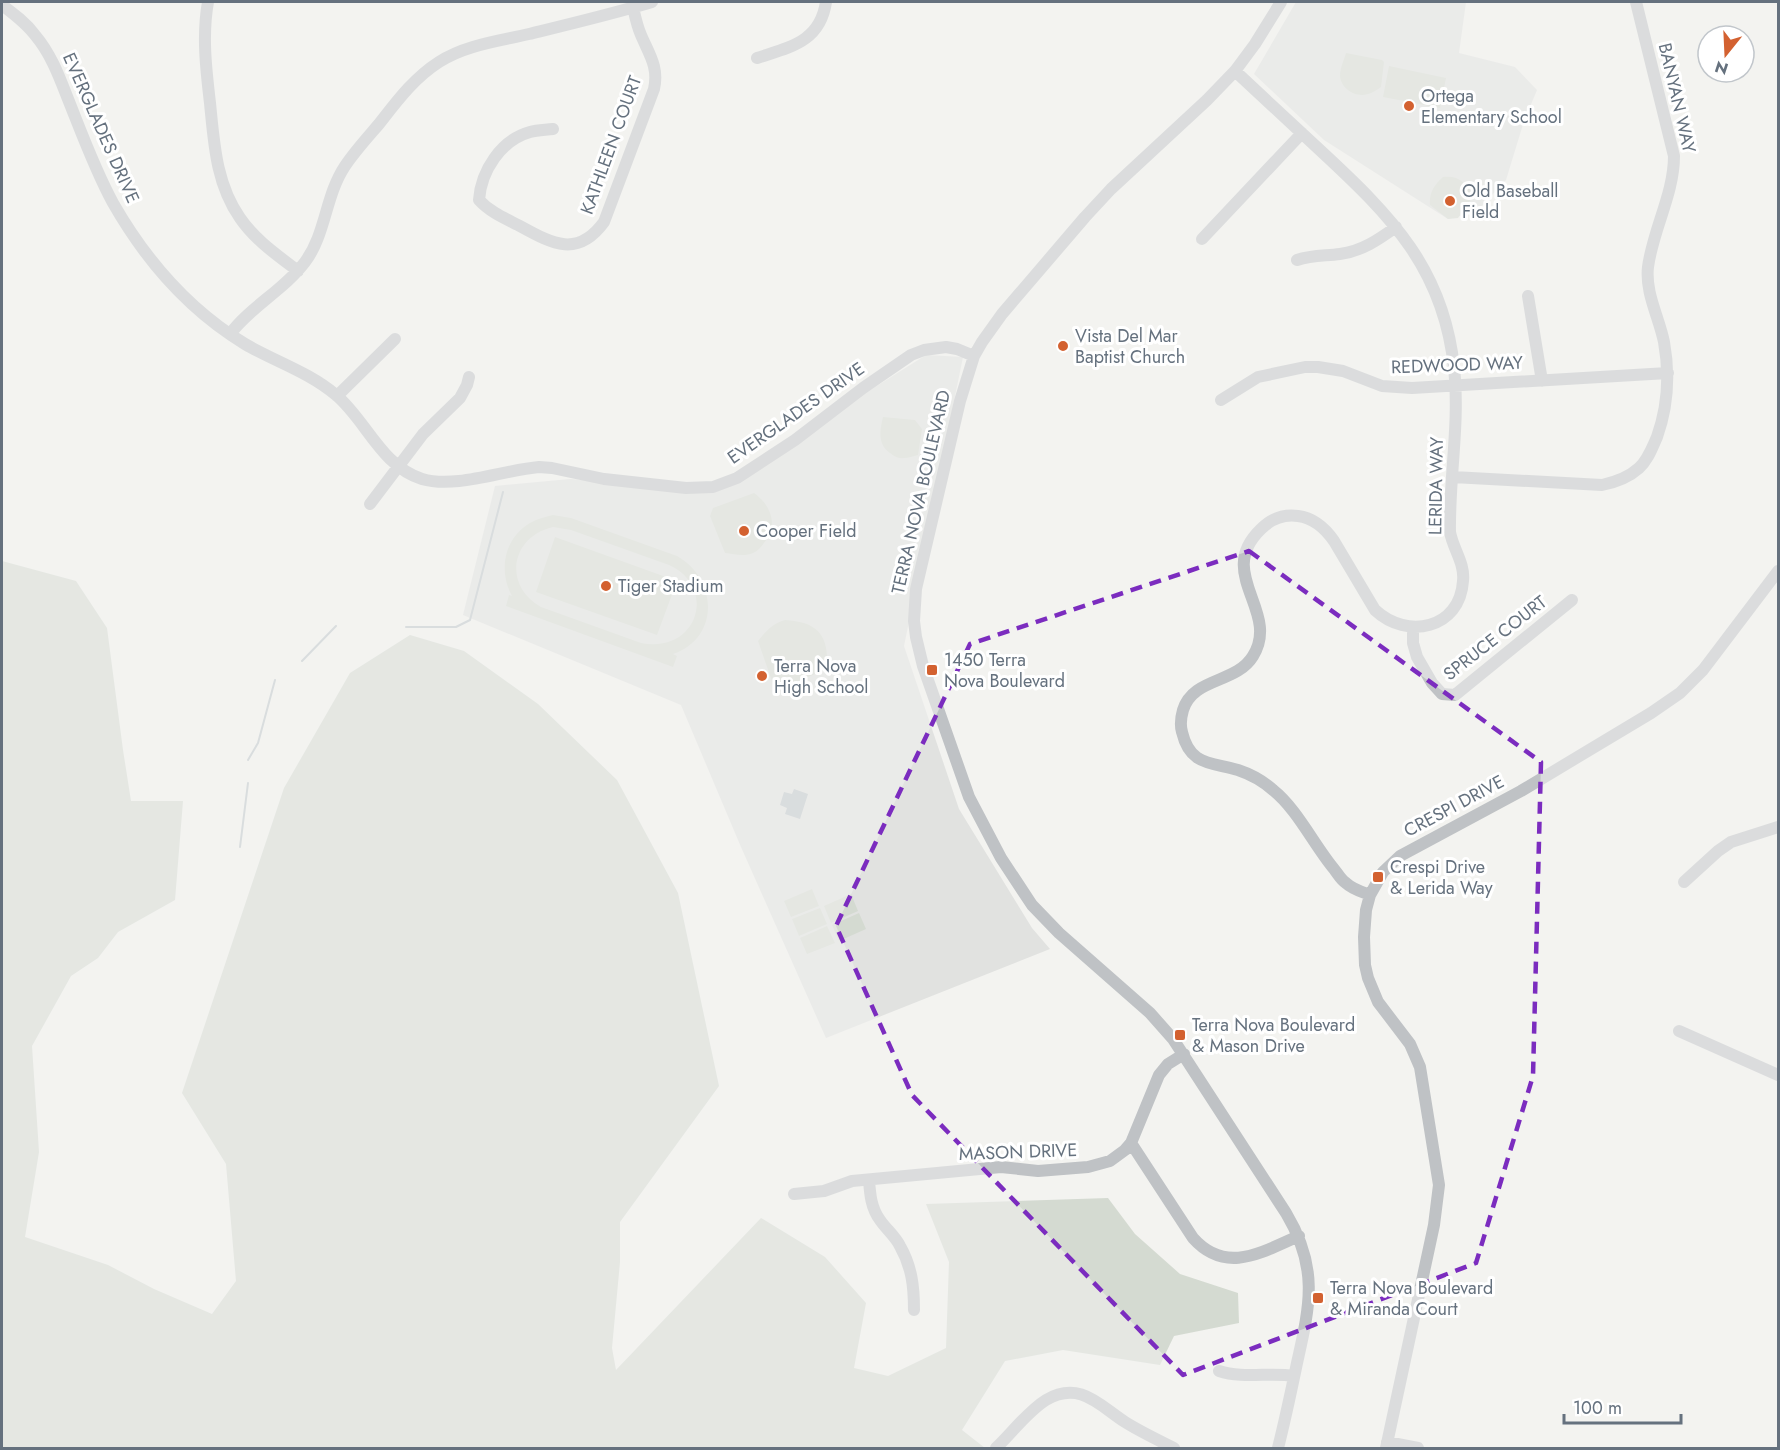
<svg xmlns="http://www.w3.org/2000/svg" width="1780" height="1450" viewBox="0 0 1780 1450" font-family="Jost,sans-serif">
	<rect width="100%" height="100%" fill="#f3f3f0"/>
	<!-- built -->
	<path fill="#e1e2e0" d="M 1296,2 L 1466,2 L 1459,53 L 1515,67 L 1537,90 L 1524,121 L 1506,180 L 1476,212 L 1448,219 L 1324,140 L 1254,74 Z
		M 926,355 L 963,357 L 904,646 L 959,809 L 1032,928 L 1050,949 L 826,1038 L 741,847 L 681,705 L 463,615 L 495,486 L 570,479 L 715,488 Z"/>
	<!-- green -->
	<path fill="#d4dad1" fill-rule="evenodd" d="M 1346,53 L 1382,60 L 1384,62 L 1381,87 C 1377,90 1372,93 1368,94 C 1356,98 1341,89 1340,76 C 1340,68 1344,60 1346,53 Z
		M 1389,66 L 1446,78 L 1440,108 L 1383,97 Z
		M 1443,177 C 1459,175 1465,183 1474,195 L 1458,218 L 1448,219 L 1430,205 C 1429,193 1434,185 1443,177 Z
		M 883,417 L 915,420 L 922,429 L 918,455 C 913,456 908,458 904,458 C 898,459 894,456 890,453 C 877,444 880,430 883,417 Z
		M 754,493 C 771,505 779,526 764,543 C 761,547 758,551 753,553 C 744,557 734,554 725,553 L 710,516 L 713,508 Z
		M 553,515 L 571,518 L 677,556 C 718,579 720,638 673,654 L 677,656 L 673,667 L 506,606 L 509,595 L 512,596 C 498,571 504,538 530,523 C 537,519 545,517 553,515 ZM 553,527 L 571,530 L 669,565 C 718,587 698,654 641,643 L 541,607 C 503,586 510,537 553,527 Z
		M 555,537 L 677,581 L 657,635 L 536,592 Z
		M 2,561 L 76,581 L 107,628 L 123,750 L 131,801 L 183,801 L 175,900 L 118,932 L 98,958 L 71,976 L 32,1046 L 39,1152 L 25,1237 L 108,1265 L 154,1289 L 212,1314 L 236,1281 L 226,1164 L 182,1093 L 284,788 L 350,673 L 410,635 L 464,651 L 538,704 L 617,780 L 678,893 L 719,1086 L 620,1222 L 620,1262 L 612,1348 L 616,1370 L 761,1218 L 825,1257 L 866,1303 L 854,1368 L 888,1376 L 946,1348 L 949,1262 L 926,1204 L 1108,1198 L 1135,1234 L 1180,1274 L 1238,1293 L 1239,1323 L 1174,1336 L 1160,1365 L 1063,1350 L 1005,1361 L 962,1430 L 985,1448 L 2,1448 Z
		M 785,620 C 819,622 829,636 827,669 L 782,688 L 773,684 L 758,641 C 766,631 772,624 785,620 Z
		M 812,889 L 819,906 L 791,917 L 784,901 Z
		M 851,894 L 858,911 L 831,923 L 824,906 Z
		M 820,908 L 827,924 L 799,936 L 792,919 Z
		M 859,913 L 866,929 L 839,941 L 832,925 Z
		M 827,926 L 835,943 L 807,954 L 800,938 Z"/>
	<!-- water -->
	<path fill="#bac3c8" d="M 794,789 L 808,794 L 800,819 L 785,814 L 787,808 L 780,805 L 784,792 L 792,794 Z"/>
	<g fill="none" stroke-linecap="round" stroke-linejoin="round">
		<!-- stream -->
		<path stroke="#bac3c8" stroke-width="2" d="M 406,627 L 456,627 L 470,620 L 503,492
			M 302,661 L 336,626
			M 248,760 L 258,743 L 275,680
			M 240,847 L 248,783"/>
		<!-- minor -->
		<path stroke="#bfc2c5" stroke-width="12" d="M 208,2 C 202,35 206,69 210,103 C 214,143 216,184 240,218 C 255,240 277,255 298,271
			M 2,5 C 14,14 26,23 35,35 C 51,54 59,76 68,99 C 82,134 95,170 113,203 C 145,259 189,310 245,344 C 274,361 309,372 336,395 C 366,420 381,466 422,479 C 456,489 503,470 539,467 L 552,468 L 604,479 L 686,488 L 713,487 L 737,478 L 795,440 L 863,388 L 911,355 L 924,350 L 946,347 L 957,349 L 974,356
			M 757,58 C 790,47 820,42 826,2
			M 1235,71 C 1264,98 1293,125 1322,152 C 1391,216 1444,269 1454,368 C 1460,423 1449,477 1450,532 C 1453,549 1465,563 1463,581 C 1460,629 1407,640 1375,610 L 1334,541 C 1325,528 1314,518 1298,516 C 1284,514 1271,519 1261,529 C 1214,574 1281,611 1253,656 C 1236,684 1193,677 1183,710 C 1181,717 1180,725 1182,732 C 1190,766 1211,762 1238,770 C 1250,774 1263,781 1273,790 C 1297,809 1314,845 1334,869 C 1338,874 1341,880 1346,883 C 1352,889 1362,892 1370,895
			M 553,129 C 545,130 537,130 530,132 C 501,140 481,171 479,200 C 490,212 504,218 518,225 C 551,243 577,259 604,222 L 654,89 C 659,67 649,54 641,35 C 637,26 635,16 633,7
			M 1202,239 L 1302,133
			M 1297,260 C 1312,255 1325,256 1340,254 C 1362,251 1378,240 1396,227
			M 1528,296 L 1542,381
			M 230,334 C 251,306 284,290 305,262 C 326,234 325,196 345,166 C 355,151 367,138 379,124 C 397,101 414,78 439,62 C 465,45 499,41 529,34 C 570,24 612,14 652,2
			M 337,396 L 395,339
			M 1221,400 L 1258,377 L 1305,367 L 1318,367 L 1343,371 L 1382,386 L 1412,388 L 1668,373
			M 1453,477 L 1602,485 C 1616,482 1628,478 1639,468 C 1648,460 1652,448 1657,437 C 1668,406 1670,375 1664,342 C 1659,317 1645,293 1648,267 C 1653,229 1674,194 1674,156 L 1636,2
			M 370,504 L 423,434 L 460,398 L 467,385 L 469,377
			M 1413,628 L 1413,643 L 1417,657 L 1432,683 L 1442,694 L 1455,695 L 1572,600
			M 1684,882 L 1718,851 L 1731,842 L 1778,827
			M 1679,1031 L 1778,1075
			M 1131,1143 L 1193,1238 C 1226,1275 1262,1252 1299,1236
			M 869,1180 C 870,1194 871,1208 880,1220 C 886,1229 895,1236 900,1246 C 912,1267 914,1287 914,1310
			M 794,1194 L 824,1191 L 852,1181 L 1001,1167 L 1038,1171 L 1088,1167 L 1110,1161 L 1125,1150 L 1131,1143 L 1159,1075 L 1168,1064 L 1184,1054
			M 1219,1371 C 1243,1379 1270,1372 1294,1376
			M 1387,1442 L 1418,1448
			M 996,1448 C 1011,1434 1028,1411 1046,1400 C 1080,1380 1100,1406 1125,1422 C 1141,1432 1158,1440 1174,1448
			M 1278,1448 C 1285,1420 1291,1392 1297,1363 C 1310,1305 1319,1268 1286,1213 L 1173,1039 L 1150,1013 L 1059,933 L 1032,905 L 1001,858 L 969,797 L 923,666 L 916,637 L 914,621 L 916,589 L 960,401 L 974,356 L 982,342 L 1002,314 L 1085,217 L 1111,189 L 1207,100 L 1235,71 L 1255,44 L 1281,2
			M 1386,1448 L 1434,1225 L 1439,1185 L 1420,1067 L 1410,1044 L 1378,1002 L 1368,978 L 1365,965 L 1364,937 L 1366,910 L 1370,895 L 1383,872 L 1400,856 L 1521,791 L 1651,713 L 1680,693 L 1703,670 L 1778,571"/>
	</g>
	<!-- marked area -->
	<path d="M0 0H1780V1450H0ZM 1249,551 L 1541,762 L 1533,1076 L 1476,1263 L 1183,1375 L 912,1095 L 836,926 L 970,644 Z" fill="#f3f3f0" fill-opacity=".55" fill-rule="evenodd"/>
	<path fill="none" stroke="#7b2cbf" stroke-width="4.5" stroke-dasharray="12 8" stroke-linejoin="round" d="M 1249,551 L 1541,762 L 1533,1076 L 1476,1263 L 1183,1375 L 912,1095 L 836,926 L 970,644 Z"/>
	<!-- markers -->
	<g fill="#d36130" stroke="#fff" stroke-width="2">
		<circle cx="1409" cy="106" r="6"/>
		<circle cx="1450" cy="201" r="6"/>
		<circle cx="1063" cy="346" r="6"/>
		<circle cx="744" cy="531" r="6"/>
		<circle cx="606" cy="586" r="6"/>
		<rect x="926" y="664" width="12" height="12" rx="3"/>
		<circle cx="762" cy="676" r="6"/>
		<rect x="1372" y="871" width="12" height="12" rx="3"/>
		<rect x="1174" y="1029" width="12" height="12" rx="3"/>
		<rect x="1312" y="1292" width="12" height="12" rx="3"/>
	</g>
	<g text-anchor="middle" stroke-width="6" stroke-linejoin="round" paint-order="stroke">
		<!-- poi labels -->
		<g font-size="18" fill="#65717e" stroke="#fff" text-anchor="start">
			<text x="1421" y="102">Ortega<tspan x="1421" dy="21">Elementary School</tspan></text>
			<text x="1462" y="197">Old Baseball<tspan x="1462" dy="21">Field</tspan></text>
			<text x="1075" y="342">Vista Del Mar<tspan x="1075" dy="21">Baptist Church</tspan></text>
			<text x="756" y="537">Cooper Field</text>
			<text x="618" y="592">Tiger Stadium</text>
			<text x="944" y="666">1450 Terra<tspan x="944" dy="21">Nova Boulevard</tspan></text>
			<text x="774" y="672">Terra Nova<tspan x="774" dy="21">High School</tspan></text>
			<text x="1390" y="873">Crespi Drive<tspan x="1390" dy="21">&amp; Lerida Way</tspan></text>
			<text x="1192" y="1031">Terra Nova Boulevard<tspan x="1192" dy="21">&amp; Mason Drive</tspan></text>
			<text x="1330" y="1294">Terra Nova Boulevard<tspan x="1330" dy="21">&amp; Miranda Court</tspan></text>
		</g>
		<!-- street labels -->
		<g font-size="18" fill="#65717e" stroke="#fff">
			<text transform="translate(1677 98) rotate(77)" y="6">BANYAN WAY</text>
			<text transform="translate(101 128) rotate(66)" y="6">EVERGLADES DRIVE</text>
			<text transform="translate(611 145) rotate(-70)" y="6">KATHLEEN COURT</text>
			<text transform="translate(1457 365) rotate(-2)" y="6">REDWOOD WAY</text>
			<text transform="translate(796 413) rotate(-35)" y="6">EVERGLADES DRIVE</text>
			<text transform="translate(1436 486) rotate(-89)" y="6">LERIDA WAY</text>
			<text transform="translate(921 492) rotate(-77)" y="6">TERRA NOVA BOULEVARD</text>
			<text transform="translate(1495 638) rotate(-38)" y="6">SPRUCE COURT</text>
			<text transform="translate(1454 806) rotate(-28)" y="6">CRESPI DRIVE</text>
			<text transform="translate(1018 1152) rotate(-2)" y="6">MASON DRIVE</text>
		</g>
	</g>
	<!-- border -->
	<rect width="1780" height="1450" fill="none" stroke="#65717e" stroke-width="6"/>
	<!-- north arrow -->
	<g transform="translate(1726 54) rotate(198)"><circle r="28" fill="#ffffff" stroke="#c1c6cb" stroke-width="1.5"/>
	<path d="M0-4.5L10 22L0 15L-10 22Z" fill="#d36130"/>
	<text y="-9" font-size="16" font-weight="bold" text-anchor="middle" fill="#65717e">N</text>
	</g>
	<!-- scale -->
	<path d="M1564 1414v9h117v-9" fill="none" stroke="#65717e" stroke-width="3"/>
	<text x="1573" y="1414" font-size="18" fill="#65717e" stroke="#ffffff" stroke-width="4.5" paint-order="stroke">100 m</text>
</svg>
